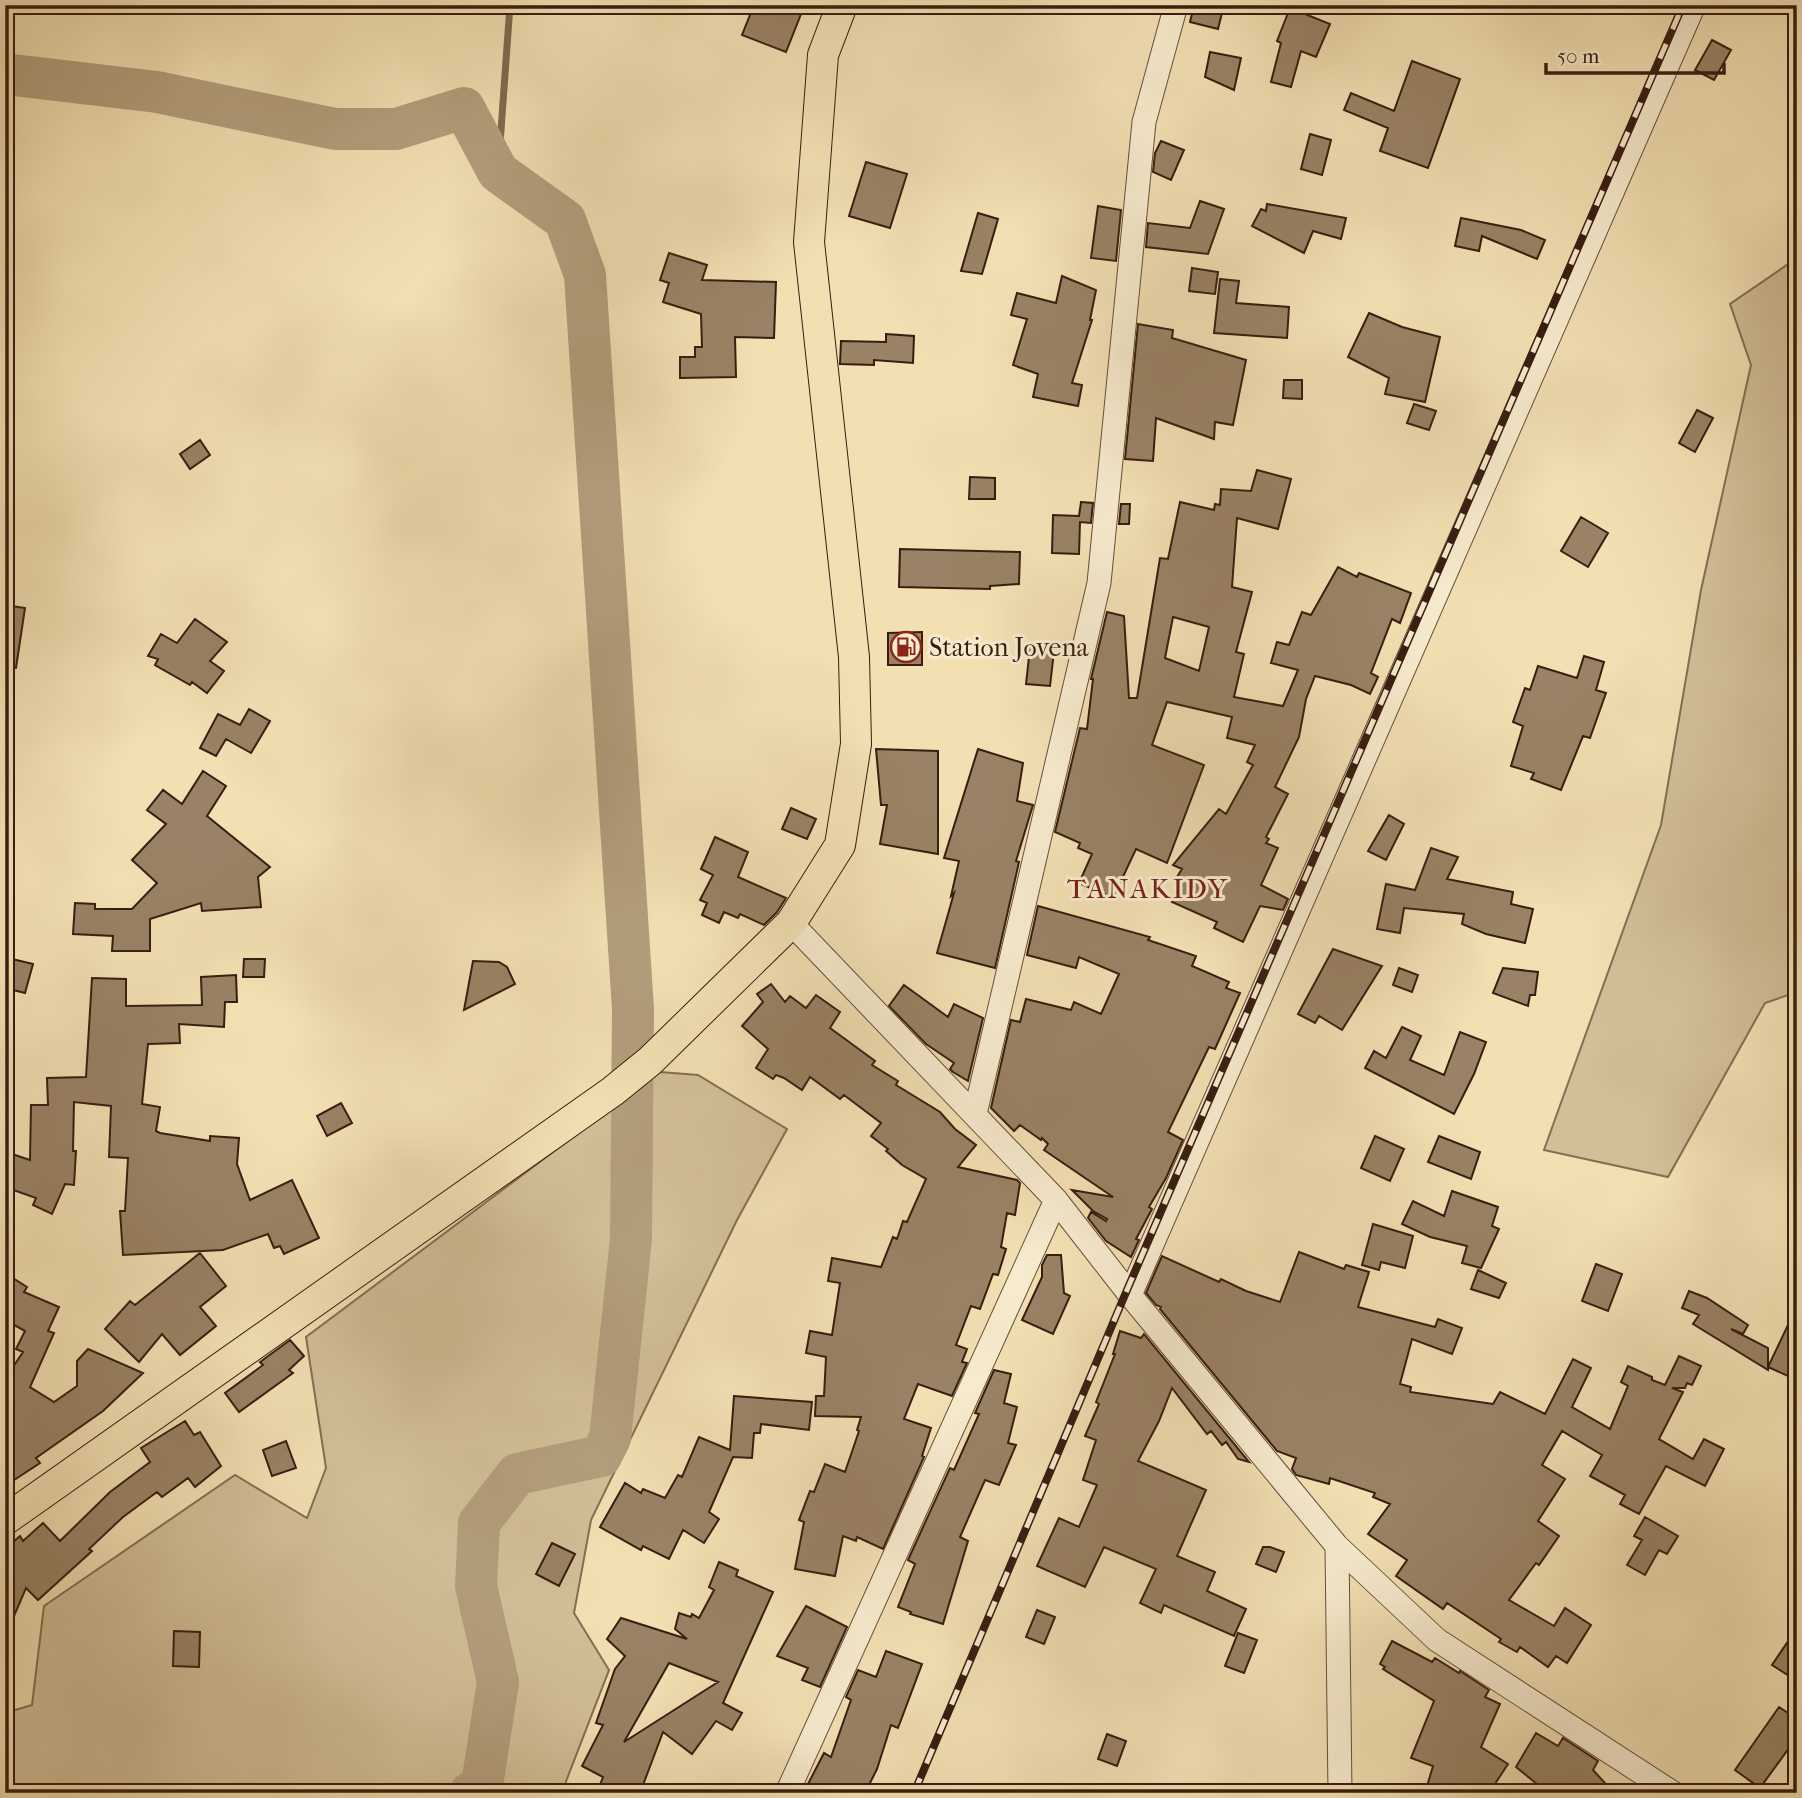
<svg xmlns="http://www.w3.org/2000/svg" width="1802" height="1798" viewBox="0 0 1802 1798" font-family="'IM FELL French Canon',serif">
	<rect width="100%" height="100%" fill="#f2e0b3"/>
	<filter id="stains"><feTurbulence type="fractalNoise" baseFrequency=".00286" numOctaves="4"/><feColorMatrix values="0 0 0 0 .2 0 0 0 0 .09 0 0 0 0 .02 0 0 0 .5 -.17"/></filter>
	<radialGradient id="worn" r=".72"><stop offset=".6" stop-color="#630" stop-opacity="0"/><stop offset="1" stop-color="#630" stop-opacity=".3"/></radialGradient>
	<!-- green -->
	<path fill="#d2bf97" stroke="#856e54" stroke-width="2" d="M 1797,258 L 1797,992 L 1765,1003 L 1668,1177 L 1544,1150 L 1661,825 L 1701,590 L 1751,365 L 1730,304 Z
		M 660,1072 L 698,1075 L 787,1129 L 737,1220 L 591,1520 L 574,1613 L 609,1670 L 565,1784 L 555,1793 L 5,1793 L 5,1713 L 32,1705 L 44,1606 L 235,1475 L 307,1518 L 326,1468 L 306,1337 Z"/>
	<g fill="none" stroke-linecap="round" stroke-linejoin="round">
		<!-- stream -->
		<path stroke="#826a51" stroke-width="7" d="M 498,172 L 510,5"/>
		<!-- river -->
		<path stroke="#b39e7c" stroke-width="42" d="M 5,74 L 157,92 L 335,129 L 396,129 L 464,108 L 498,172 L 565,220 L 585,275 L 633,1009 L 631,1239 L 610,1438 L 601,1456 L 517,1474 L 479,1523 L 476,1586 L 498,1682 L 482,1785 L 470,1793"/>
	</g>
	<!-- building -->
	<path fill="#998265" stroke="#381d10" stroke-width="2" fill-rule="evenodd" d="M 754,5 L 799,5 L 796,12 L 801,14 L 786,52 L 742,35 Z
		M 1194,5 L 1224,5 L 1218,29 L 1190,22 Z
		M 1290,8 L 1330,24 L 1316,57 L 1301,51 L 1291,87 L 1271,82 L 1281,43 L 1277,41 Z
		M 1712,40 L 1731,50 L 1714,80 L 1695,70 Z
		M 1210,52 L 1241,58 L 1234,90 L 1205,77 Z
		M 1412,61 L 1460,79 L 1428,168 L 1380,151 L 1388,128 L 1344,110 L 1351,93 L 1394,111 Z
		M 1310,134 L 1331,140 L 1322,175 L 1301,169 Z
		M 1161,141 L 1184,150 L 1171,180 L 1153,172 L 1155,153 Z
		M 866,162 L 907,174 L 890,228 L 849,216 Z
		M 1200,201 L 1224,209 L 1208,254 L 1146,247 L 1148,223 L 1190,228 Z
		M 1267,204 L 1346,218 L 1341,239 L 1313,231 L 1304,253 L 1252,226 L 1261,209 L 1266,211 Z
		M 1098,206 L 1121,210 L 1116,261 L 1091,258 Z
		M 978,213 L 998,219 L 982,274 L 961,271 Z
		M 1461,218 L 1521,230 L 1545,240 L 1537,259 L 1482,236 L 1479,251 L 1455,246 Z
		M 669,253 L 707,265 L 702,280 L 776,282 L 774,338 L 735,337 L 736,377 L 680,378 L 680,357 L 695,357 L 695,347 L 702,347 L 701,314 L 663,302 L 669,283 L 660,280 Z
		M 1192,268 L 1218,272 L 1215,294 L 1189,291 Z
		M 1062,276 L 1096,290 L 1090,320 L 1092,320 L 1072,383 L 1082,385 L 1078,406 L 1033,397 L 1038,374 L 1013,365 L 1027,319 L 1011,315 L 1017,293 L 1056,303 Z
		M 1220,279 L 1239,281 L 1236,303 L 1289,307 L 1287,338 L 1214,333 Z
		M 1369,313 L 1402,327 L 1440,337 L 1425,402 L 1385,394 L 1389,378 L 1348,357 Z
		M 1138,324 L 1173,330 L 1172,338 L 1246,360 L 1233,425 L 1215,422 L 1214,439 L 1156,418 L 1153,461 L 1125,459 Z
		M 886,334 L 914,336 L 913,363 L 874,360 L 874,365 L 840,364 L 841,341 L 886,342 Z
		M 1284,380 L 1302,380 L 1302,399 L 1283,398 Z
		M 1414,404 L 1436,411 L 1429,430 L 1407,423 Z
		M 1697,410 L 1713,418 L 1695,452 L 1679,443 Z
		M 200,440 L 210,455 L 190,469 L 180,454 Z
		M 1257,470 L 1291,479 L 1278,529 L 1237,518 L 1232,587 L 1252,592 L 1236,652 L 1244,654 L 1234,697 L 1283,706 L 1298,670 L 1271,663 L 1277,642 L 1289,645 L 1302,612 L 1311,615 L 1338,567 L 1357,577 L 1359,573 L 1411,593 L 1400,623 L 1392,619 L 1371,673 L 1378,677 L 1370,694 L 1351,685 L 1315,676 L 1306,699 L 1299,737 L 1275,787 L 1288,794 L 1266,837 L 1269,839 L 1266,843 L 1278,848 L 1261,885 L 1288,899 L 1283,910 L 1260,906 L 1243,942 L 1214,928 L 1217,922 L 1172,902 L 1180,879 L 1177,877 L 1182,869 L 1173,865 L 1219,809 L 1226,814 L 1253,765 L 1247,762 L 1255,745 L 1227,738 L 1232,717 L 1167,702 L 1152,745 L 1204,765 L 1167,863 L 1136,849 L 1113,898 L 1079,883 L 1092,854 L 1078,848 L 1080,843 L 1055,832 L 1080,728 L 1087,729 L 1093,679 L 1091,679 L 1107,612 L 1124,616 L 1129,698 L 1137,698 L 1160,558 L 1168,559 L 1180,502 L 1214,510 L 1215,504 L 1220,505 L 1221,489 L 1251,491 ZM 1173,617 L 1209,627 L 1199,671 L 1165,658 Z
		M 970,477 L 995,478 L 995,499 L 969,499 Z
		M 1081,502 L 1093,503 L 1091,523 L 1080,522 L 1079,554 L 1052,553 L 1053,515 L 1079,516 Z
		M 1121,504 L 1130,504 L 1129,524 L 1119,524 Z
		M 1581,517 L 1608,533 L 1588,567 L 1561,551 Z
		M 900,549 L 1020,552 L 1019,584 L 990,586 L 990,589 L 899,587 Z
		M 5,605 L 25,608 L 16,668 L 5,667 Z
		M 195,619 L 227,642 L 210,661 L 224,671 L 207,693 L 192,682 L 190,685 L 155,665 L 158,659 L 148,656 L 161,634 L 177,643 Z
		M 922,632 L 922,665 L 888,665 L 888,633 Z
		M 1030,648 L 1054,651 L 1050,686 L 1026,684 Z
		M 1584,656 L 1604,662 L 1596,690 L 1606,693 L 1590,738 L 1583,736 L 1561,790 L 1531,779 L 1534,773 L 1511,766 L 1523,726 L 1513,722 L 1525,688 L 1530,690 L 1538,666 L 1577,678 Z
		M 249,709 L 270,721 L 251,753 L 226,739 L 216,756 L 200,748 L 218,714 L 240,725 Z
		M 876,749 L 938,751 L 938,854 L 880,844 L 887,805 L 881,805 Z
		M 978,749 L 1023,763 L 1017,801 L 1033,805 L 1016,861 L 1019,862 L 995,968 L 937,953 L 954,893 L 951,896 L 959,861 L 944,858 Z
		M 203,771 L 226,786 L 207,816 L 270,867 L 258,877 L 261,907 L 202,911 L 201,903 L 150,919 L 150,951 L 112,951 L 113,936 L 73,934 L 75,903 L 95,904 L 95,909 L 132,909 L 157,883 L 132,860 L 166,824 L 147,810 L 163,790 L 182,804 Z
		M 791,808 L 816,819 L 807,839 L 782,829 Z
		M 1389,815 L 1404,824 L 1386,860 L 1368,851 Z
		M 715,837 L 748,852 L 738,877 L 786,898 L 777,912 L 764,925 L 740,914 L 738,918 L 724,912 L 719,923 L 702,915 L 707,903 L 700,900 L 713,875 L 701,869 Z
		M 1431,848 L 1458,857 L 1447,879 L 1513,892 L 1511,904 L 1533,909 L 1525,943 L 1486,934 L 1462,924 L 1464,914 L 1404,908 L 1400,933 L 1377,929 L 1386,884 L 1415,890 Z
		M 1038,906 L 1150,937 L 1148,940 L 1196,956 L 1192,966 L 1229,982 L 1226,988 L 1240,993 L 1215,1049 L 1209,1047 L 1168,1132 L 1183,1140 L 1166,1178 L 1149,1207 L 1152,1209 L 1136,1239 L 1139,1240 L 1131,1257 L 1106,1241 L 1088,1218 L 1091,1212 L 1106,1221 L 1107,1219 L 1093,1211 L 1072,1190 L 1113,1197 L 1044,1150 L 1048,1144 L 1042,1138 L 1041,1140 L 1020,1125 L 1014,1131 L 991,1108 L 1011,1020 L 1020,1022 L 1026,999 L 1071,1010 L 1074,1002 L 1101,1014 L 1119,974 L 1079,957 L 1076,968 L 1027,955 Z
		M 1333,949 L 1382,966 L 1342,1030 L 1319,1016 L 1315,1023 L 1298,1014 Z
		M 12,959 L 33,964 L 25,993 L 5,988 Z
		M 244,959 L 265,959 L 264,977 L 243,977 Z
		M 473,961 L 499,962 L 507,967 L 515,984 L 464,1010 Z
		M 1399,968 L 1418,975 L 1412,992 L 1393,985 Z
		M 1503,968 L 1538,972 L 1535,995 L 1530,995 L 1528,1006 L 1493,993 Z
		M 236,975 L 237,1002 L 225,1002 L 224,1027 L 179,1024 L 180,1043 L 148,1044 L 142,1104 L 160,1107 L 156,1131 L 160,1133 L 210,1141 L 210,1136 L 239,1138 L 237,1164 L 250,1200 L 292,1180 L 319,1238 L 284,1254 L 280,1246 L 274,1248 L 268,1234 L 223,1250 L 123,1255 L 120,1211 L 125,1211 L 128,1158 L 109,1157 L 111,1106 L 74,1102 L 73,1151 L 76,1151 L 74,1185 L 65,1184 L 52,1214 L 33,1205 L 36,1198 L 5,1187 L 5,1164 L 9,1153 L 30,1160 L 31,1105 L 48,1105 L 47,1078 L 86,1077 L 92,978 L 126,979 L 126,1006 L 202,1005 L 201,977 Z
		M 771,984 L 785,1002 L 790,996 L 806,1008 L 816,995 L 840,1012 L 830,1028 L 875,1061 L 872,1065 L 898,1081 L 896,1085 L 940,1112 L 955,1129 L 976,1145 L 958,1167 L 1017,1180 L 1020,1183 L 1015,1215 L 1007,1213 L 1001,1247 L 1006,1249 L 998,1275 L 993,1274 L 980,1309 L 971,1306 L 956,1345 L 967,1349 L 962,1362 L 967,1363 L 952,1396 L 918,1384 L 904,1419 L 931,1428 L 922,1456 L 924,1457 L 883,1549 L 857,1537 L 856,1541 L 843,1536 L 835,1576 L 795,1569 L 804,1522 L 799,1520 L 810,1491 L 814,1492 L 825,1464 L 845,1472 L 859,1431 L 857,1430 L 861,1417 L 815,1416 L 816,1396 L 824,1396 L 826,1357 L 806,1353 L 810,1331 L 832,1335 L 840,1283 L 828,1281 L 832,1258 L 881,1267 L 893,1237 L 897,1239 L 903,1221 L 907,1222 L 926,1179 L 902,1165 L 886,1151 L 888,1149 L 871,1136 L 881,1123 L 844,1095 L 840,1099 L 810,1077 L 802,1090 L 784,1078 L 776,1075 L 773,1079 L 756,1068 L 768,1049 L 742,1026 L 763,1002 L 757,994 Z
		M 904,985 L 948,1017 L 954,1004 L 983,1018 L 968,1081 L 953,1072 L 950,1069 L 954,1063 L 926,1044 L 889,1006 Z
		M 1402,1027 L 1421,1036 L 1410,1060 L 1444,1075 L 1460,1032 L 1486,1042 L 1474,1074 L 1454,1114 L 1365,1068 L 1374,1051 L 1386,1058 Z
		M 341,1103 L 352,1123 L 327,1136 L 317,1116 Z
		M 1375,1136 L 1404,1149 L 1390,1181 L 1361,1168 Z
		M 1439,1136 L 1480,1152 L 1471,1179 L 1428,1162 Z
		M 1452,1191 L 1498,1207 L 1492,1226 L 1499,1229 L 1481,1268 L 1462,1263 L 1467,1246 L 1430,1237 L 1402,1224 L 1413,1201 L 1444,1216 Z
		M 1373,1224 L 1413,1236 L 1405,1268 L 1381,1262 L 1379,1270 L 1362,1265 Z
		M 1299,1252 L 1344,1269 L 1346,1265 L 1369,1272 L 1358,1307 L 1435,1327 L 1438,1319 L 1462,1328 L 1452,1354 L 1412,1339 L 1400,1384 L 1411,1387 L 1410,1392 L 1493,1404 L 1500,1392 L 1545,1414 L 1573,1359 L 1591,1368 L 1572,1407 L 1610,1429 L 1628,1386 L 1621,1382 L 1628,1366 L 1652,1377 L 1652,1380 L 1665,1385 L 1679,1356 L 1701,1366 L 1692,1385 L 1687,1383 L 1685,1388 L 1672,1388 L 1683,1392 L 1659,1439 L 1693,1459 L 1704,1439 L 1724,1449 L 1705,1486 L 1666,1466 L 1639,1514 L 1620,1504 L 1625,1495 L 1590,1476 L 1602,1455 L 1562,1431 L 1542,1465 L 1565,1479 L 1538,1521 L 1559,1536 L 1539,1565 L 1536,1563 L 1509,1600 L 1554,1626 L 1565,1608 L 1591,1625 L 1567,1663 L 1556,1656 L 1548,1667 L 1520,1647 L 1517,1652 L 1499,1642 L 1501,1639 L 1447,1603 L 1443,1609 L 1396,1576 L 1407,1560 L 1368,1534 L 1390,1504 L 1373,1497 L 1375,1493 L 1330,1478 L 1329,1484 L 1296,1475 L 1292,1469 L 1296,1458 L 1277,1451 L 1160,1309 L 1161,1307 L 1156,1305 L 1146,1293 L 1162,1256 L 1219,1282 L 1221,1279 L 1246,1291 L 1280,1302 Z
		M 200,1253 L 226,1286 L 200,1307 L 216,1326 L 180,1355 L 162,1334 L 139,1362 L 105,1329 L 130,1301 L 135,1305 Z
		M 1047,1255 L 1061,1255 L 1064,1293 L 1070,1296 L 1053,1334 L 1022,1320 L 1042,1277 L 1042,1265 Z
		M 1596,1264 L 1622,1274 L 1608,1311 L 1582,1301 Z
		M 1478,1270 L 1506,1283 L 1499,1298 L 1471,1289 Z
		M 5,1273 L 27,1287 L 24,1292 L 59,1307 L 48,1331 L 54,1333 L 30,1387 L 54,1402 L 77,1386 L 77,1361 L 88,1349 L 143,1373 L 103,1411 L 36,1458 L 40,1463 L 5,1486 L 5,1379 L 23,1352 L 16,1349 L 25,1331 L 5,1320 Z
		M 1689,1291 L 1707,1298 L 1748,1325 L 1743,1334 L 1731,1329 L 1768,1348 L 1768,1370 L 1693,1324 L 1699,1315 L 1682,1308 Z
		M 1797,1306 L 1797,1380 L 1768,1367 Z
		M 1120,1331 L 1141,1338 L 1144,1334 L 1249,1462 L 1238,1459 L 1226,1442 L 1222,1445 L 1211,1431 L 1207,1434 L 1172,1388 L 1159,1421 L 1138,1461 L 1206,1490 L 1177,1556 L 1215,1572 L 1207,1591 L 1246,1609 L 1234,1636 L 1164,1605 L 1161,1613 L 1140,1603 L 1156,1569 L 1104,1547 L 1085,1587 L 1037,1566 L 1059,1518 L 1079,1527 L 1097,1485 L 1083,1480 L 1096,1440 L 1085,1436 L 1099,1404 L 1096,1402 L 1115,1354 L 1113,1354 Z
		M 290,1340 L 304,1356 L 289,1370 L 293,1373 L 239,1412 L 225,1393 L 263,1365 L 260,1362 Z
		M 994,1370 L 1011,1374 L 1004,1403 L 1017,1407 L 1008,1443 L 1016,1445 L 999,1485 L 985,1480 L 960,1537 L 968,1541 L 943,1624 L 910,1614 L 911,1612 L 898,1607 L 915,1564 L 908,1560 L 950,1468 L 954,1470 L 979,1414 L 975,1413 Z
		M 734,1396 L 812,1402 L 809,1430 L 761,1424 L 760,1433 L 754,1433 L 752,1458 L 733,1457 L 709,1512 L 719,1519 L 704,1543 L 683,1530 L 669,1559 L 643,1546 L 641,1550 L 600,1527 L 625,1483 L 641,1493 L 643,1489 L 665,1498 L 678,1475 L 682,1477 L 699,1437 L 730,1450 Z
		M 185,1421 L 194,1435 L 200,1432 L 221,1466 L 195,1487 L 188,1478 L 162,1497 L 157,1492 L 123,1517 L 89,1549 L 92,1551 L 38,1600 L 26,1588 L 5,1637 L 5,1549 L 20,1536 L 23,1541 L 43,1523 L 60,1541 L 110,1492 L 150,1462 L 141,1448 Z
		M 286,1441 L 296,1468 L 272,1476 L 263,1450 Z
		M 1645,1517 L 1678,1536 L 1667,1554 L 1659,1550 L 1645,1575 L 1627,1565 L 1642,1540 L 1634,1536 Z
		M 552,1543 L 575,1554 L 559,1586 L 536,1574 Z
		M 1263,1547 L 1270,1547 L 1284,1552 L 1276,1572 L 1256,1564 Z
		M 719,1562 L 738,1570 L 736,1576 L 773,1592 L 723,1703 L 742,1713 L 732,1730 L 716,1721 L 692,1754 L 663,1732 L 640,1793 L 597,1793 L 603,1777 L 582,1766 L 603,1725 L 596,1723 L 615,1669 L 625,1656 L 607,1639 L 621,1618 L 687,1639 L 675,1629 L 679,1613 L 691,1617 L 692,1614 L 699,1618 L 714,1590 L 709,1587 ZM 669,1663 L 718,1682 L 624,1742 Z
		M 806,1606 L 847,1627 L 820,1687 L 802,1680 L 808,1668 L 777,1656 Z
		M 1037,1610 L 1055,1617 L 1044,1644 L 1026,1637 Z
		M 1797,1628 L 1797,1681 L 1772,1665 Z
		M 174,1631 L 200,1632 L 199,1667 L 173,1666 Z
		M 1238,1633 L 1257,1640 L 1244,1673 L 1225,1666 Z
		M 1392,1641 L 1432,1662 L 1435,1658 L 1459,1673 L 1460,1671 L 1489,1690 L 1485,1697 L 1500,1704 L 1481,1747 L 1508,1764 L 1489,1793 L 1425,1793 L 1433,1766 L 1411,1758 L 1434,1701 L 1383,1669 L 1385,1667 L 1380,1664 Z
		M 886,1651 L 922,1664 L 898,1728 L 891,1725 L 877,1769 L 865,1793 L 811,1793 L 813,1787 L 808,1784 L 824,1753 L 831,1757 L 851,1700 L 846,1697 L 858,1670 L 876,1677 Z
		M 1779,1707 L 1797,1719 L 1797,1737 L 1760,1788 L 1735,1770 Z
		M 1536,1733 L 1558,1746 L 1563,1738 L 1598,1761 L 1593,1770 L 1614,1793 L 1548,1793 L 1516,1767 Z
		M 1107,1734 L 1126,1741 L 1117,1766 L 1098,1759 Z"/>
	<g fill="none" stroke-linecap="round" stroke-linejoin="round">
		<!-- minor casing -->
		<g stroke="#664e39" stroke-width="25">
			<path id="minor" d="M 791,923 L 1056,1200 L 1130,1295 L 1337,1546 L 1437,1640 L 1673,1793
				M 975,1114 L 1099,583 L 1144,122 L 1176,5
				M 1130,1295 L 1694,5
				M 1337,1546 L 1340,1793
				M 787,1793 L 1056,1200"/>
		</g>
		<!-- major casing -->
		<g stroke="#381d10" stroke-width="32">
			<path id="major" d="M 5,1520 L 613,1091 L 650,1061 L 791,923 L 840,845 L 856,744 L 854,657 L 809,242 L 823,55 L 842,5"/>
		</g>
		<!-- minor -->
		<use href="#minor" stroke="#f7ebce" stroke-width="23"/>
		<!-- major -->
		<use href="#major" stroke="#f2e0b3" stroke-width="30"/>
		<!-- rail casing -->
		<g stroke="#381d10" stroke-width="8">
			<path id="rail" d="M 914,1793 L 1127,1290 L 1683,5"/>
		</g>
		<!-- rail -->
		<use href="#rail" stroke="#f7ebce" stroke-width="5" stroke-dasharray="16" stroke-linecap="butt"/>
	</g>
	<!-- icons -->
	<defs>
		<g id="fuel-ring" transform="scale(1.575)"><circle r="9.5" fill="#f7ebce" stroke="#8f2418" stroke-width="1.5"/><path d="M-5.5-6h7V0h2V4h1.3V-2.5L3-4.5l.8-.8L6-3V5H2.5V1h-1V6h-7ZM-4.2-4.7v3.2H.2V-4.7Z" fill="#8f2418"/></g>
	</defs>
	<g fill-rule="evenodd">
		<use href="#fuel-ring" x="906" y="647"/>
	</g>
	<g text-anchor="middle" stroke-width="6" stroke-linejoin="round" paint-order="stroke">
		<!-- poi labels -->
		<g font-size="26" fill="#381d10" stroke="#f7ebce" text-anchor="start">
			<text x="929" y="656">Station Jovena</text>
		</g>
		<!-- neighbourhood labels -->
		<g font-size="28" letter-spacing="2" fill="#7a1f14" stroke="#f7ebce">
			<text x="1148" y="898">TANAKIDY</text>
		</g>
	</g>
	<!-- margin -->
	<rect width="1802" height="1798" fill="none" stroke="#f2e0b3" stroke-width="28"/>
	<rect x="7" y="7" width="1788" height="1784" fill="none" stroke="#381d10" stroke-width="3.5"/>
	<rect x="14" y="14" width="1774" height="1770" fill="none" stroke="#381d10" stroke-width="2"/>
	<!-- scale -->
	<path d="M1546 63v10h178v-10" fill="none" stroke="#381d10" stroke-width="3.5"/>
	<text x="1557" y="63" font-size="21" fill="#381d10" stroke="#f7ebce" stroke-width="5" paint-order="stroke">50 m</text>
	<rect width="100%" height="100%" filter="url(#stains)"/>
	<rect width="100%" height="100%" fill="url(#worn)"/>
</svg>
